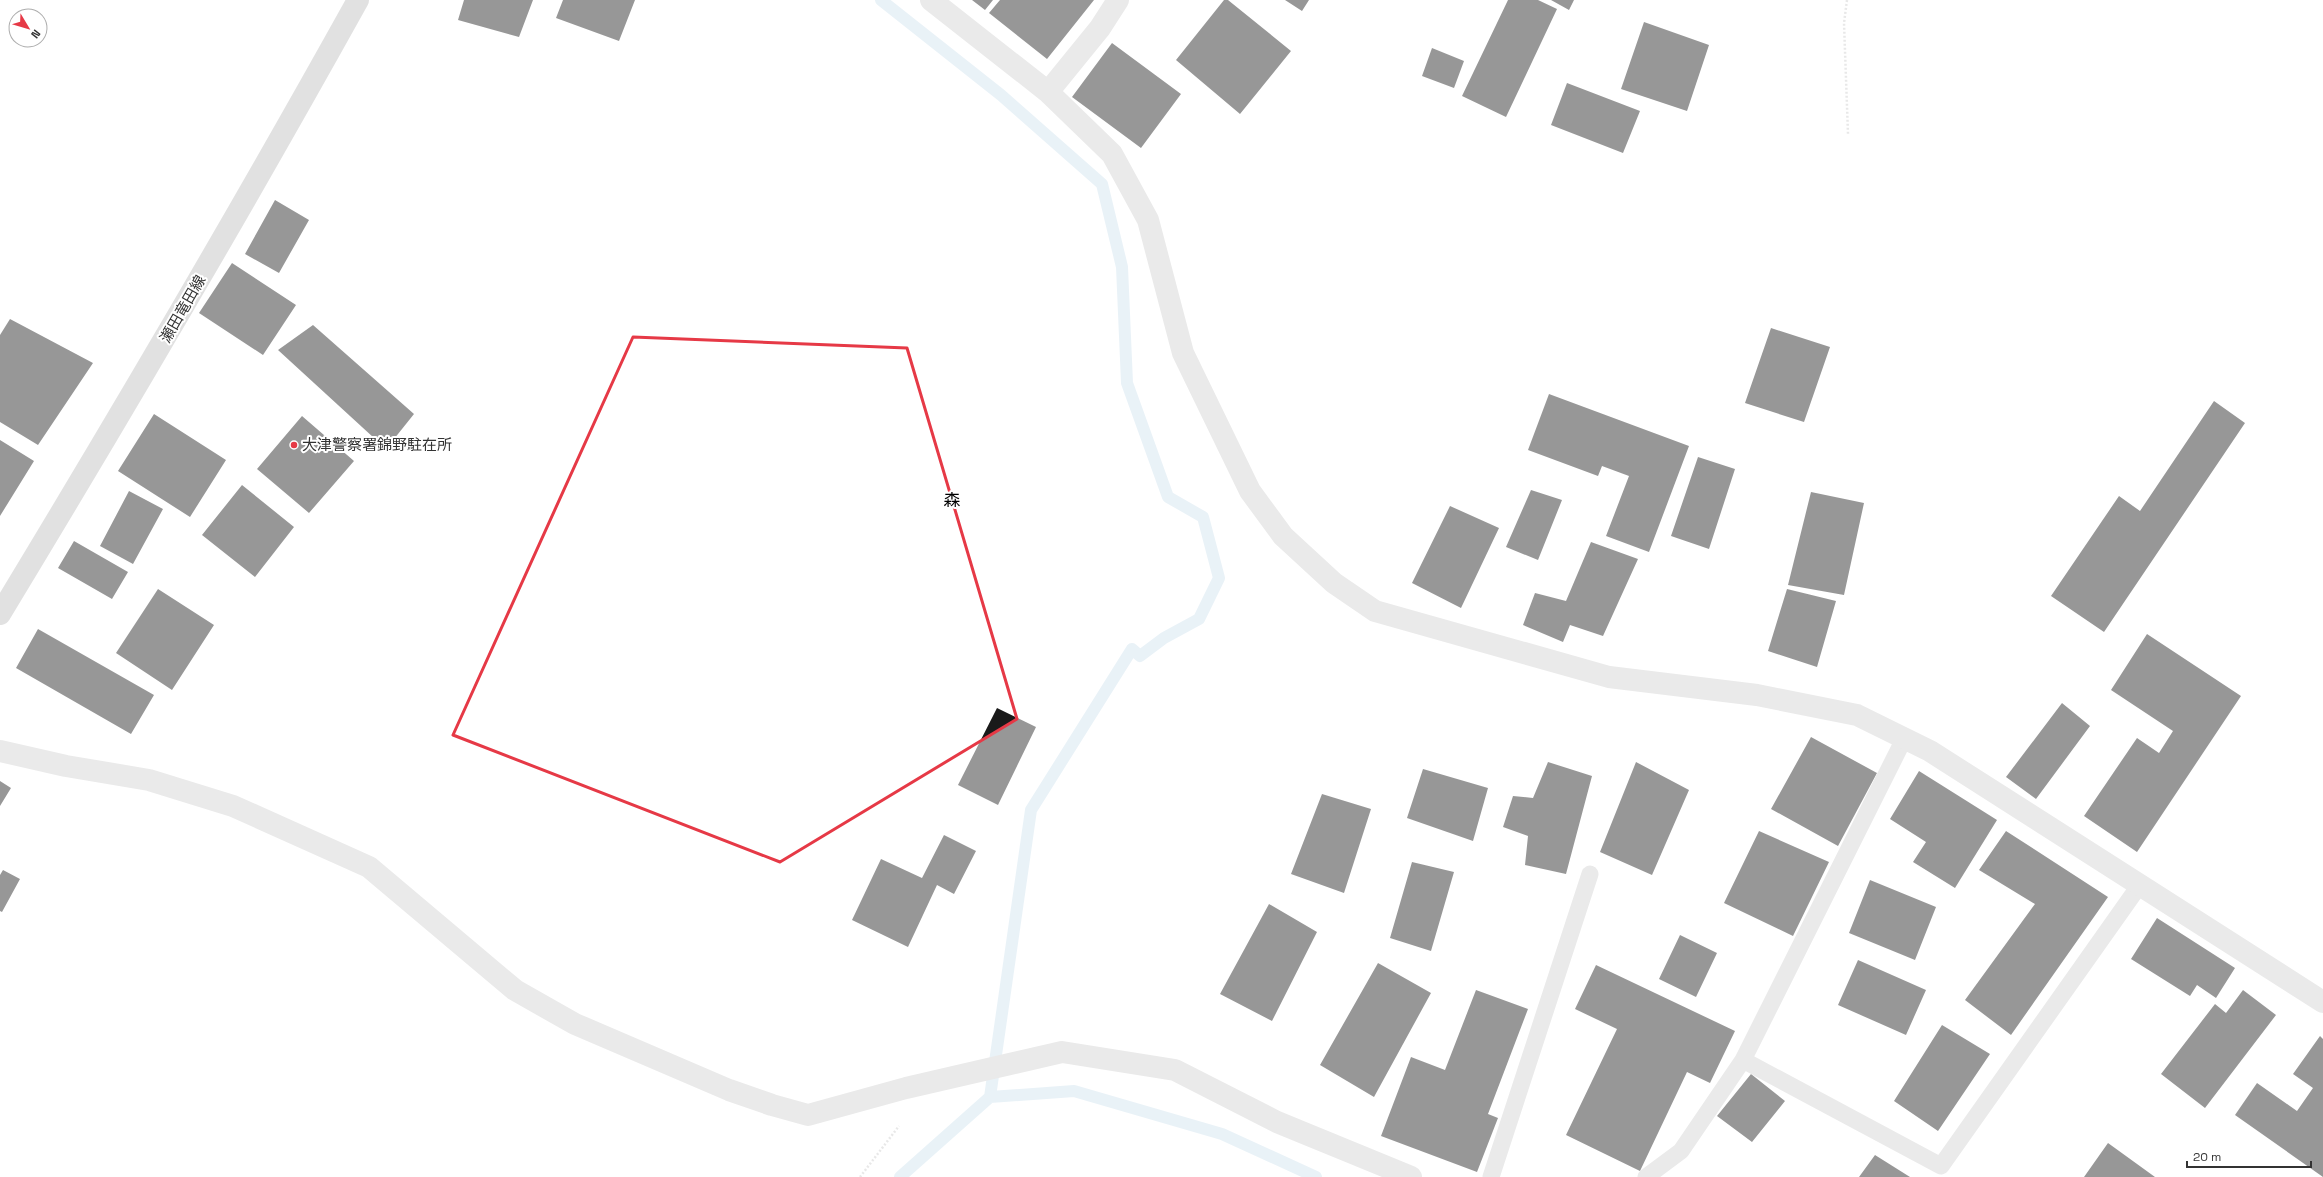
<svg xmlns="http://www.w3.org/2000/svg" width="2323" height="1177" viewBox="0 0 2323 1177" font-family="'Space Grotesk','Noto Sans JP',sans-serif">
	<rect width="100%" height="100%" fill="#fff"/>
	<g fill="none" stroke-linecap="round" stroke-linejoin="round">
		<!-- stream -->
		<path stroke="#cfe2ee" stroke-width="12" d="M 881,0 L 1001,95 L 1102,184 L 1122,267 L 1127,383 L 1168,497 L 1203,517 L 1219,578 L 1199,619 L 1164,638 L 1140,656 L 1132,649 L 1031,810 L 990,1097 L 900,1177
			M 990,1097 L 1074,1091 L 1222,1134 L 1316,1177"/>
	</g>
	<!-- building -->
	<path fill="#1a1a1a" d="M 464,0 L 533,0 L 519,37 L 458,20 Z
		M 563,0 L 635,0 L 619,41 L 556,18 Z
		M 972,0 L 993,0 L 985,10 Z
		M 1000,0 L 1094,0 L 1047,59 L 989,13 Z
		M 1224,0 L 1228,0 L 1291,51 L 1240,114 L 1176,60 Z
		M 1285,0 L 1309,0 L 1302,11 Z
		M 1508,0 L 1538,0 L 1557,9 L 1506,117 L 1462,96 Z
		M 1551,0 L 1574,0 L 1569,10 Z
		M 1644,22 L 1709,45 L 1687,111 L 1621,89 Z
		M 1112,43 L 1181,94 L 1141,148 L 1072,97 Z
		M 1432,48 L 1464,61 L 1454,88 L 1422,76 Z
		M 1567,83 L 1640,111 L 1623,153 L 1551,125 Z
		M 275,200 L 309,220 L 279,273 L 245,254 Z
		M 232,263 L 296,305 L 263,355 L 199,313 Z
		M 10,319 L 93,363 L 38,445 L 0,422 L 0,335 Z
		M 313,325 L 414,414 L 386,449 L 278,350 Z
		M 1771,328 L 1830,347 L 1804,422 L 1745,403 Z
		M 1549,394 L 1689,446 L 1649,552 L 1606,536 L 1629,476 L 1602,466 L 1598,476 L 1528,450 Z
		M 2214,401 L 2245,423 L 2104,632 L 2051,596 L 2119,496 L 2140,511 Z
		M 154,414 L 226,460 L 190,517 L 118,471 Z
		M 302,416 L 354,461 L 309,513 L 257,469 Z
		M 0,440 L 34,461 L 0,516 Z
		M 1698,457 L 1735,469 L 1709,549 L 1671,536 Z
		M 242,485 L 294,527 L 255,577 L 202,535 Z
		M 1531,490 L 1562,500 L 1538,560 L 1506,547 Z
		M 129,491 L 163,509 L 133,564 L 100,546 Z
		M 1811,492 L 1864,503 L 1844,595 L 1788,585 Z
		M 1450,506 L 1499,528 L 1461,608 L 1412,583 Z
		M 74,541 L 128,572 L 112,599 L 58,568 Z
		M 1591,542 L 1638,559 L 1603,636 L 1570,625 L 1563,642 L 1523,625 L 1535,593 L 1566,601 Z
		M 158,589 L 214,625 L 172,690 L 116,653 Z
		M 1787,589 L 1836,601 L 1817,667 L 1768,651 Z
		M 38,629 L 154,695 L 131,734 L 16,668 Z
		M 2147,634 L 2241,696 L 2137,852 L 2084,816 L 2137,738 L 2159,753 L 2173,731 L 2111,690 Z
		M 2062,703 L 2090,726 L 2036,799 L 2006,777 Z
		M 997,708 L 1036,727 L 998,805 L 958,785 Z
		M 1811,737 L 1877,773 L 1838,846 L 1771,809 Z
		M 1548,762 L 1592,776 L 1566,874 L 1525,865 L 1528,836 L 1503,827 L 1513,796 L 1533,798 Z
		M 1636,762 L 1689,790 L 1652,875 L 1600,852 Z
		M 1423,769 L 1488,788 L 1473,841 L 1407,818 Z
		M 1919,771 L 1997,820 L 1955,888 L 1913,862 L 1926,842 L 1890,819 Z
		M 0,781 L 11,788 L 0,806 Z
		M 1322,794 L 1371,809 L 1344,893 L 1291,874 Z
		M 1759,831 L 1829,862 L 1793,936 L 1724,903 Z
		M 2006,831 L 2108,897 L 2011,1035 L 1965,1000 L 2035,904 L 1979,870 Z
		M 944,835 L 976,851 L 954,894 L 937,885 L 908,947 L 852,920 L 881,859 L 922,878 Z
		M 1412,862 L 1454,872 L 1431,951 L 1390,938 Z
		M 3,870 L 20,879 L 2,912 L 0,911 L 0,875 Z
		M 1870,880 L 1936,907 L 1915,960 L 1849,933 Z
		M 1269,904 L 1317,932 L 1272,1021 L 1220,994 Z
		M 2157,918 L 2235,968 L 2216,998 L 2197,985 L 2190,996 L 2131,959 Z
		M 1680,935 L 1717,953 L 1696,997 L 1659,979 Z
		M 1858,960 L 1926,990 L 1906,1035 L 1838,1005 Z
		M 1378,963 L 1431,993 L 1374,1097 L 1320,1065 Z
		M 1596,965 L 1735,1031 L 1710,1083 L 1687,1072 L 1640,1171 L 1566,1135 L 1617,1029 L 1575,1009 Z
		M 1476,990 L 1528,1009 L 1488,1114 L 1498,1118 L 1477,1172 L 1381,1136 L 1411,1057 L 1445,1070 Z
		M 2243,990 L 2276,1015 L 2205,1108 L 2161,1074 L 2215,1004 L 2226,1013 Z
		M 1942,1025 L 1990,1054 L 1938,1131 L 1894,1101 Z
		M 2320,1036 L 2323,1039 L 2323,1177 L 2235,1115 L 2257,1083 L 2297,1111 L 2313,1088 L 2293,1074 Z
		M 1751,1074 L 1785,1101 L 1752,1142 L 1717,1116 Z
		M 2108,1143 L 2155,1177 L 2084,1177 Z
		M 1875,1155 L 1910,1177 L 1859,1177 Z"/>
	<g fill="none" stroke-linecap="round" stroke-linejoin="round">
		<!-- path -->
		<path stroke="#cdcdcd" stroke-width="2.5" stroke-dasharray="2 2" stroke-linecap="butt" d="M 1847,0 L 1844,23 L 1848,134
			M 860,1177 L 899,1126"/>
		<!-- service -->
		<path stroke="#d0d0d0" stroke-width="17" d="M 1743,1060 L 1941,1166 L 2139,886
			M 1491,1177 L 1590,874
			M 1646,1177 L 1681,1151 L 1743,1060 L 1904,739"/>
		<!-- minor -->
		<path stroke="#d0d0d0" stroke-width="22" d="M 931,0 L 1048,92 L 1112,154 L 1148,220 L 1183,353 L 1250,491 L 1283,536 L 1334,583 L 1375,611 L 1609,677 L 1757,695 L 1857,715 L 1930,751 L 2323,1002
			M 1048,92 L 1100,28 L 1118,0
			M 0,751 L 66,766 L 149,780 L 233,806 L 369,867 L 515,990 L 575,1024 L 729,1090 L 772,1105 L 808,1115 L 906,1088 L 1062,1052 L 1175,1070 L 1277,1122 L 1411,1177"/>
		<!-- secondary -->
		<path stroke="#bdbdbd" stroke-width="22" d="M 0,614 C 123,411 243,207 358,0"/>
	</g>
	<!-- marked area -->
	<path d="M0 0H2323V1177H0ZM 633,337 L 907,348 L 1017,719 L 780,862 L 453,735 Z" fill="#fff" fill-opacity=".55" fill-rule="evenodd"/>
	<path fill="none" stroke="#e63946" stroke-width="3" stroke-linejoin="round" d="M 633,337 L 907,348 L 1017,719 L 780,862 L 453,735 Z"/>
	<!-- markers -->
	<circle fill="#e63946" stroke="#fff" stroke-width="1.5" cx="294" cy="445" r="4"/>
	<g text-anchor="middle" stroke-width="4" stroke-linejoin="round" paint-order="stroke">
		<!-- street labels -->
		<g font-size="15" fill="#333" stroke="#fff">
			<text transform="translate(183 309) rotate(-60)" y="5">瀬田竜田線</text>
		</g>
		<!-- poi labels -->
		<g font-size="15" fill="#333" stroke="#fff" text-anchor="start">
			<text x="302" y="450">大津警察署錦野駐在所</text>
		</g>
		<!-- quarter labels -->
		<g font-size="17" fill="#000" stroke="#fff">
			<text x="952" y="506">森</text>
		</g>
	</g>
	<!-- north arrow -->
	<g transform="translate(28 28) rotate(128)"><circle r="19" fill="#ffffff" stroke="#adadad"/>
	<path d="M0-3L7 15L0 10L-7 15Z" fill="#e63946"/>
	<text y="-6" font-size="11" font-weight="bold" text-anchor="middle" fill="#333333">N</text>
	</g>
	<!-- scale -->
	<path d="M2187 1161v6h124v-6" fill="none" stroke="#333333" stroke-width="2"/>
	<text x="2193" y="1161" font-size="12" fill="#333333" stroke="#ffffff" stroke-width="3" paint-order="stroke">20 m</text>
</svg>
